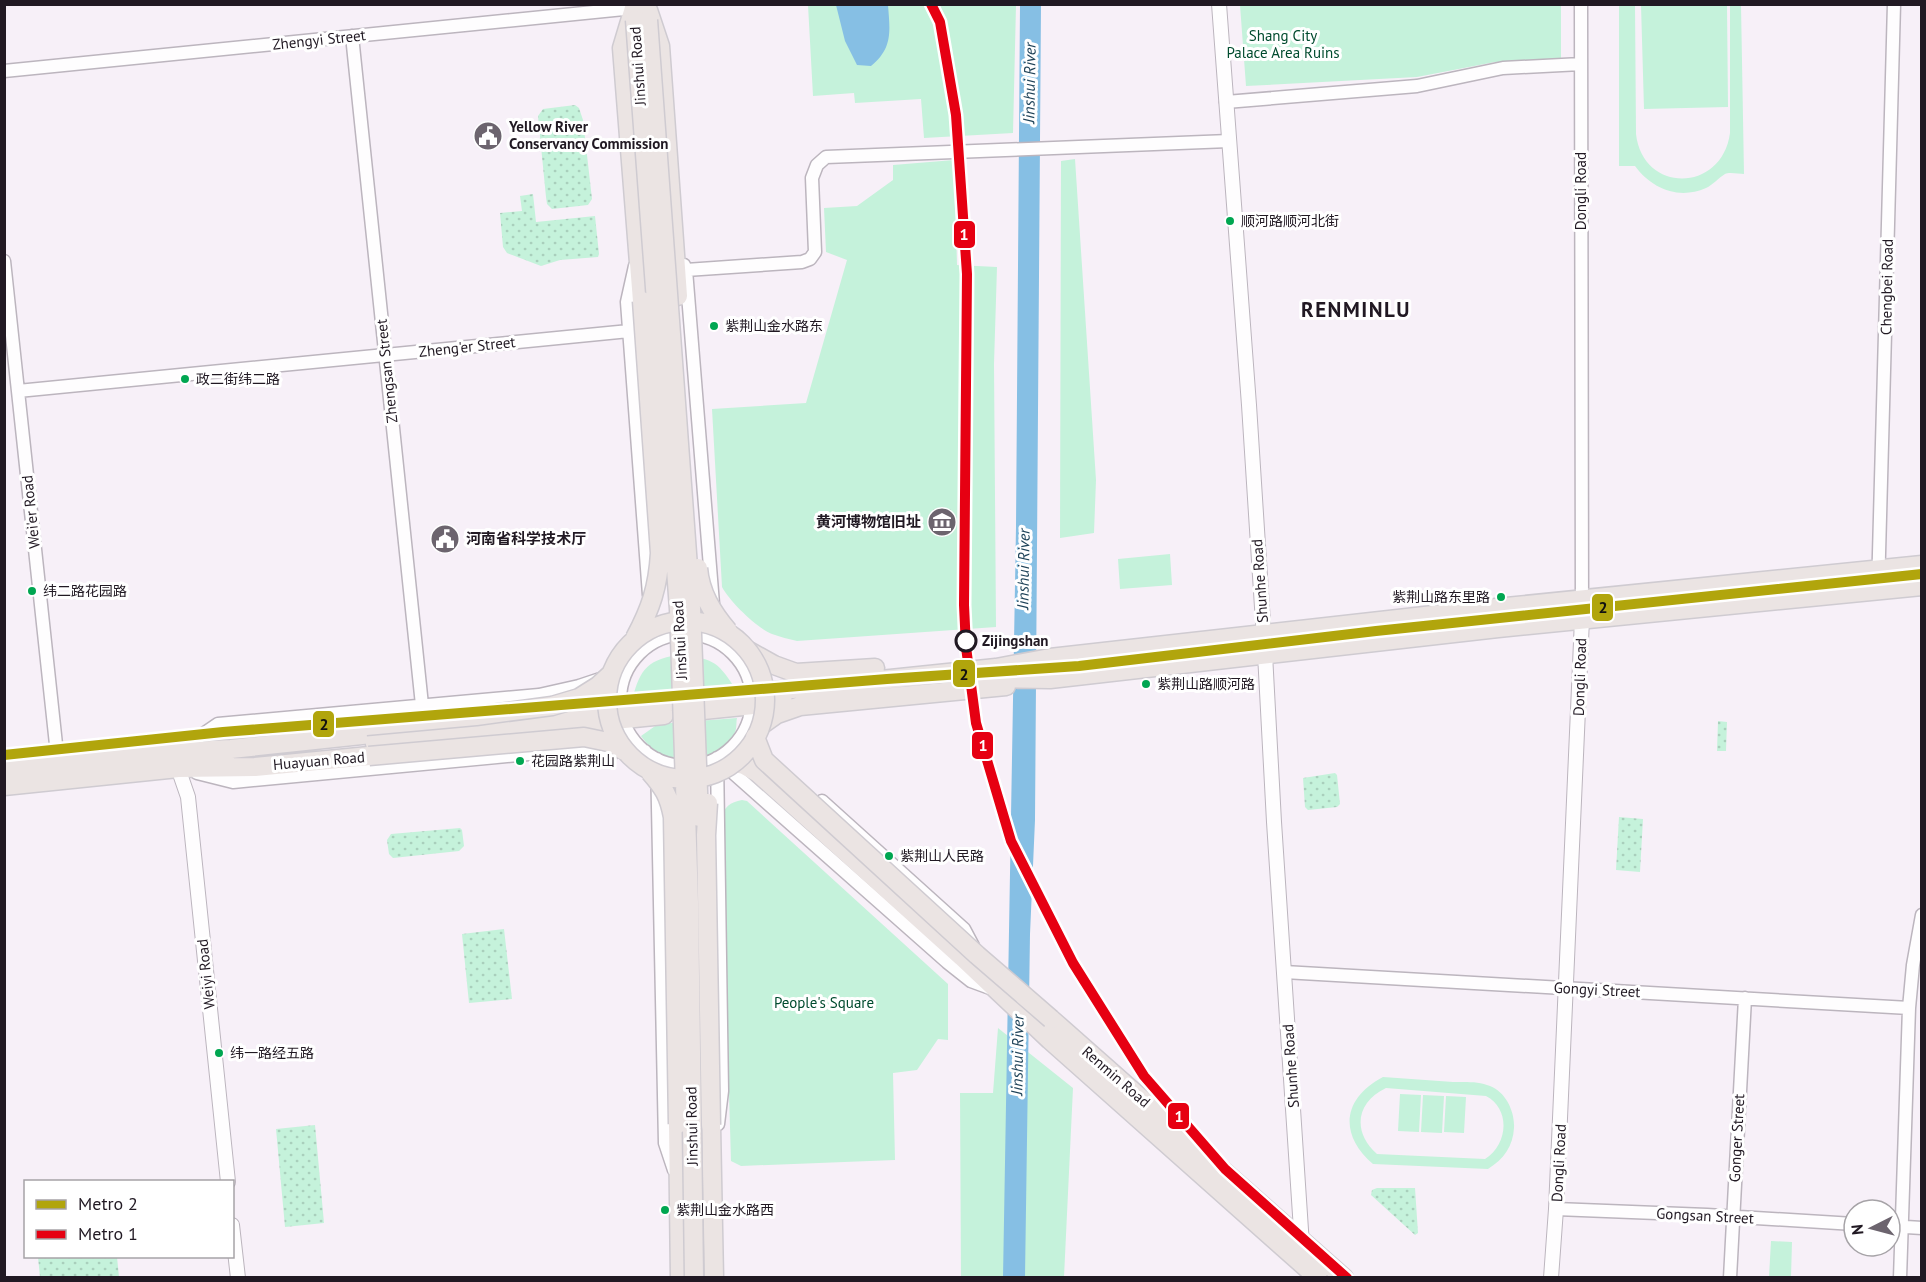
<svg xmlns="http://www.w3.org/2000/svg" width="1926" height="1282" viewBox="0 0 1926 1282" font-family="'PT Sans','Noto Sans SC',sans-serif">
	<defs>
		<pattern id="grass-dots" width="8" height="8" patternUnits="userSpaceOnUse" patternTransform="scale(1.5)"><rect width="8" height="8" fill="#c5f2db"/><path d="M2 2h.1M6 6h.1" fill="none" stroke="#a9cfbc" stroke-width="1.8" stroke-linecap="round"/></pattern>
	</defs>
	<rect width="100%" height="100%" fill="#f7f0f8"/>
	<!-- grass -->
	<path fill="url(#grass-dots)" d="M 575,105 L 579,108 L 583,120 L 592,199 L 588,205 L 552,209 L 547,204 L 546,197 L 538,116 L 543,109 Z
		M 533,194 L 536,222 L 595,216 L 599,254 L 598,257 L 560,260 L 541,266 L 507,253 L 503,247 L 500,213 L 522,211 L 520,196 Z
		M 1718,721 L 1727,722 L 1726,751 L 1717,751 Z
		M 1335,773 L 1337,775 L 1340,804 L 1337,807 L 1308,810 L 1305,807 L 1303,778 Z
		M 1619,817 L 1643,819 L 1640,872 L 1616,870 Z
		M 460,828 L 462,830 L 464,846 L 459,851 L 393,858 L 389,854 L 387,840 L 391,834 Z
		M 504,929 L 512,999 L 469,1003 L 462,934 Z
		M 315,1125 L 324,1223 L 285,1227 L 276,1129 Z
		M 1377,1188 L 1415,1188 L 1418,1233 L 1415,1235 L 1371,1195 L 1372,1190 Z
		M 38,1257 L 117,1257 L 119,1277 L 40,1277 Z"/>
	<!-- park -->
	<path fill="#c5f2db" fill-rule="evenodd" d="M 808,5 L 1016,5 L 1013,133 L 924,138 L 921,99 L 855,103 L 854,93 L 813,96 Z
		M 1240,5 L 1561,5 L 1561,60 L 1495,62 L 1417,77 L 1246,86 Z
		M 1619,5 L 1635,5 L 1636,134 C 1643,194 1722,193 1730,133 L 1730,5 L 1741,5 L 1744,174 C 1739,174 1729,172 1725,174 C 1718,178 1713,185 1706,188 C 1679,200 1652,189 1635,166 L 1619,166 Z
		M 1641,5 L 1727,5 L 1728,107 L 1644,109 Z
		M 1075,159 L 1096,480 L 1094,533 L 1060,538 L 1061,161 Z
		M 954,160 L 957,265 L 997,267 L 994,364 L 996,627 L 797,641 C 789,639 780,637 772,634 C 757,628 730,602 722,587 L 712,409 L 806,403 L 847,260 L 826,252 L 824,208 L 857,206 L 893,180 L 893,165 Z
		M 1170,554 L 1172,585 L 1120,589 L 1118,559 Z
		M 678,655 C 712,659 716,659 735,688 L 631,704 C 639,673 644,660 678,655 Z
		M 737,718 C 736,722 737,728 735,732 C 734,736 729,740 727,743 C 703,771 660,764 641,736 L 658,724 Z
		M 742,800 L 747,801 L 948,984 L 948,1040 L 938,1039 L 917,1070 L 893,1073 L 895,1160 L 741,1166 L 731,1161 L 721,819 C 724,807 730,802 742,800 Z
		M 998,1028 L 1073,1088 L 1064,1277 L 961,1277 L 960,1093 L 993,1093 Z
		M 1383,1077 C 1407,1079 1430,1080 1453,1082 C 1465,1082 1479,1081 1490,1086 C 1506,1092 1515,1112 1514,1128 C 1513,1146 1504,1159 1488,1169 L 1373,1164 C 1338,1134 1343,1098 1383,1077 ZM 1386,1088 L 1486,1096 C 1511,1109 1508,1145 1485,1159 L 1377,1154 C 1352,1132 1356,1102 1386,1088 Z
		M 1400,1094 L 1421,1095 L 1419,1132 L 1398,1131 Z
		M 1423,1095 L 1444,1096 L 1442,1133 L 1421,1132 Z
		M 1446,1096 L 1466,1097 L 1464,1133 L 1444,1132 Z
		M 1771,1241 L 1792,1242 L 1791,1277 L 1769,1277 Z"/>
	<!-- water -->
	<path fill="#86bfe4" d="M 1041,4 L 1035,820 L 1030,934 L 1025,1277 L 1003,1278 L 1016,527 L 1020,5 Z
		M 836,5 L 888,5 C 890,31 893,48 871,66 L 857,65 L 845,41 Z"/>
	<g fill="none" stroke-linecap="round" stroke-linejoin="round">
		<!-- minor casing -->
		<g stroke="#bcb5be" stroke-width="15">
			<path id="minor" d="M 1581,4 L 1582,619
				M 352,36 L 422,705
				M 4,71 L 634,8
				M 1226,102 L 1417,86 L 1503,68 L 1581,64
				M 4,261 L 58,763
				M 684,265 L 686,270 L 716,641
				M 635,266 L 627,302 L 649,595
				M 686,270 L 802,262 L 810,259 L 815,252 L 812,178 L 817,165 L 826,157 L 1229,141
				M 18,391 L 629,331
				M 1878,590 L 1894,4
				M620 700a66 66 0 1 1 132 0a66 66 0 1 1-132 0Z
				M 180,750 L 218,724 L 539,695 L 579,686 L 627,670
				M 717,758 L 722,1091 L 718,1124
				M 657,759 L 665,1143 L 674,1170
				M 722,763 L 947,962 L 971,981 L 990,988
				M 197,773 L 233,782 L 582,749 L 645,751
				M 822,801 L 964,929 L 973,946
				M 1284,972 L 1909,1008
				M 1556,1209 L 1707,1215 L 1854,1224
				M 1890,1226 L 1922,1228
				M 1730,1278 L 1745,998
				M 1900,1278 L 1909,1008 L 1913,965 L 1922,915"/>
		</g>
		<!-- tertiary casing -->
		<g stroke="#bcb5be" stroke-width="16">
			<path id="tertiary" d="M 1219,4 L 1249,405 L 1265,654 L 1274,822 L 1302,1245
				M 178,768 L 188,797 L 228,1182
				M 232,1225 L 238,1278
				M 1551,1278 L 1556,1209 L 1582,619"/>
		</g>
		<!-- primary casing -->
		<g stroke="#cfcbd1" stroke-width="21">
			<path id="primary" d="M 634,8 L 622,48 L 642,301
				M 648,10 L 660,46 L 678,296
				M 747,650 L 774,665 L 796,673 L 875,668
				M 989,678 L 1050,679 L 1498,628 L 1922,586
				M 703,710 L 783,702
				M 534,716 L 996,668 L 1050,658 L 1496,608 L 1922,565
				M 760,726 L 777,714 L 800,706 L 1006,686
				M 375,744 L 664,715
				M 177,752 L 231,749 L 390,732
				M 733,763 L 744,765 L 758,773 L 962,957 L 1050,1040 L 1318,1278
				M 4,768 L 177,752 L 189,749
				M 178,768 L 225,759
				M 4,786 L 178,768 L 255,767 L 369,756
				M 1051,1019 L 1344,1278
				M 678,1124 L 680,1278
				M 711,1125 L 714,1278"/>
		</g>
		<!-- minor -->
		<use href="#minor" stroke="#fefdfe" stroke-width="12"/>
		<!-- tertiary -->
		<use href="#tertiary" stroke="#fefdfe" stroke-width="14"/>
		<!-- primary -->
		<use href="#primary" stroke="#ebe4e3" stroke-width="18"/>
		<!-- primary-bridge casing -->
		<g stroke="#cfcbd1" stroke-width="21" stroke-linecap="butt">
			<path id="primary-bridge" d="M 635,20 L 679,609 L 689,902 L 694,1278
				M 648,20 L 691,608 L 699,817
				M 698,568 C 700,593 712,612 728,631
				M607 700a79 79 0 1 1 158 0a79 79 0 1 1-158 0Z
				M 635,638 C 651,608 658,587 660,553 L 642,301
				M 366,726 L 476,716 L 552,706 L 579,698 L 598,686 L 611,674
				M 755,737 L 764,760 L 977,955 L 1051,1019
				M 369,756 L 584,737 L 613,743 L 624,751
				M 650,772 C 664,788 669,796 673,817 L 678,1124
				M 708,803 L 706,835 L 711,1125"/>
		</g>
		<!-- primary-bridge -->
		<use href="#primary-bridge" stroke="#ebe4e3" stroke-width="18"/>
		<!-- metro-1 casing -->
		<g stroke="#fff" stroke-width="15">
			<path id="metro-1" d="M 4,755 L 223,732 L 887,679 L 1079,666 L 1376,631 L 1922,574"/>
		</g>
		<!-- metro-2 casing -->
		<g stroke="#fff" stroke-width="15">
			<path id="metro-2" d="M 931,4 L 940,22 L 956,115 L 967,274 L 964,605 L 966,647 L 976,723 L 1011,841 L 1073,963 L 1144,1076 L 1225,1169 L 1347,1278"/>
		</g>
		<!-- metro-1 -->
		<use href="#metro-1" stroke="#b1a50c" stroke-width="10"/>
		<!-- metro-2 -->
		<use href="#metro-2" stroke="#e60012" stroke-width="10"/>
	</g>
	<!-- icons -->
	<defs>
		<g id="civic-disc" transform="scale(1.5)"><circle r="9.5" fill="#6c646e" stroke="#fff"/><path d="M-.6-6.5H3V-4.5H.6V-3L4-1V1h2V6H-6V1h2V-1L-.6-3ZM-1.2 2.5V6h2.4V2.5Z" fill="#fff"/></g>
		<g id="museum-disc" transform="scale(1.5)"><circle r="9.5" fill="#6c646e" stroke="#fff"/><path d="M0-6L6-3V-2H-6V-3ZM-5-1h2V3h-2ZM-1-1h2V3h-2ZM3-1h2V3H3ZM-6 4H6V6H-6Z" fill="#fff"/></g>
	</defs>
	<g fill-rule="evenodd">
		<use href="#civic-disc" x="488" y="136"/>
		<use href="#museum-disc" x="942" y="522"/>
		<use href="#civic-disc" x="445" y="539"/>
	</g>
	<!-- markers -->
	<g fill="#00a651" stroke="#fff" stroke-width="2">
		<circle cx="1230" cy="221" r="5"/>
		<circle cx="714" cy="326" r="5"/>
		<circle cx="185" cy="379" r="5"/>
		<circle cx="32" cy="591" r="5"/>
		<circle cx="1501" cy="597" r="5"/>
		<circle cx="1146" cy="684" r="5"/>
		<circle cx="520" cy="761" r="5"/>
		<circle cx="889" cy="856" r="5"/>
		<circle cx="219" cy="1053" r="5"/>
		<circle cx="665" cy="1210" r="5"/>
	</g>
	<circle fill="#fff" stroke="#211923" stroke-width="3" cx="966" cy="641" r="10"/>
	<g text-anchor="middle" stroke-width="6" stroke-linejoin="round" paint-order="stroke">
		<!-- bus labels -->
		<g font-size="14" fill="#211923" stroke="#fff" text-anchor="start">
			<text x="1241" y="226">顺河路顺河北街</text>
			<text x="725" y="331">紫荆山金水路东</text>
			<text x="196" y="384">政二街纬二路</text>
			<text x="43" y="596">纬二路花园路</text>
			<text x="1490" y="602" text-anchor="end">紫荆山路东里路</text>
			<text x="1157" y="689">紫荆山路顺河路</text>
			<text x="531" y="766">花园路紫荆山</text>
			<text x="900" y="861">紫荆山人民路</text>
			<text x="230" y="1058">纬一路经五路</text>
			<text x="676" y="1215">紫荆山金水路西</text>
		</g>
		<!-- park labels -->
		<g font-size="15" fill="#004b2e" stroke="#fff">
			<text x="1283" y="41">Shang City<tspan x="1283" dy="17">Palace Area Ruins</tspan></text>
			<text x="824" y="1008">People's Square</text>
		</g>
		<!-- street labels -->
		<g font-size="15" fill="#211923" stroke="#fff">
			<text transform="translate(319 40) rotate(-6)" y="5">Zhengyi Street</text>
			<text transform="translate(638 66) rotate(-94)" y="5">Jinshui Road</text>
			<text transform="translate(1581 191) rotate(-90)" y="5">Dongli Road</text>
			<text transform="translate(1887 287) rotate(-89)" y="5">Chengbei Road</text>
			<text transform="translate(467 347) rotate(-6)" y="5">Zheng'er Street</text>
			<text transform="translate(387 371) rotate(-96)" y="5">Zhengsan Street</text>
			<text transform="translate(31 512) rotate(-96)" y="5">Wei'er Road</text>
			<text transform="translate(1260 581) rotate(-94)" y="5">Shunhe Road</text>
			<text transform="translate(680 640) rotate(-93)" y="5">Jinshui Road</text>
			<text transform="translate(1580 677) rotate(-88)" y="5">Dongli Road</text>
			<text transform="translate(319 761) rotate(-5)" y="5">Huayuan Road</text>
			<text transform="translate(206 974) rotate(-96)" y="5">Weiyi Road</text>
			<text transform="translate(1597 990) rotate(3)" y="5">Gongyi Street</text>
			<text transform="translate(1291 1066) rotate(-94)" y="5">Shunhe Road</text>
			<text transform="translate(1116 1077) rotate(41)" y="5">Renmin Road</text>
			<text transform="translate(692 1126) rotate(-91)" y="5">Jinshui Road</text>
			<text transform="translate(1737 1138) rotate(-87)" y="5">Gonger Street</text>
			<text transform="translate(1559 1163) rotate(-87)" y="5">Dongli Road</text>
			<text transform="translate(1705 1216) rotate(3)" y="5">Gongsan Street</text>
		</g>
		<!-- poi labels -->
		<g font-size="15" font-weight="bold" fill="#211923" stroke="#fff" text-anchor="start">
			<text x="509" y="132">Yellow River<tspan x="509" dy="17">Conservancy Commission</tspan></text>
			<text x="921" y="527" text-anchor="end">黄河博物馆旧址</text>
			<text x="466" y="544">河南省科学技术厅</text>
		</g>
		<!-- stop labels -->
		<g font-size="15" font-weight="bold" fill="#211923" stroke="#fff" text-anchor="start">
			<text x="982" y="646">Zijingshan</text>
		</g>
		<!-- water labels -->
		<g font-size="16" font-style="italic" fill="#1f4359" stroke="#fff">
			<text transform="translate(1029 83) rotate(-89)" y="6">Jinshui River</text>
			<text transform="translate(1023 569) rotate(-89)" y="6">Jinshui River</text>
			<text transform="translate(1017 1055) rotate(-89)" y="6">Jinshui River</text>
		</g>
		<!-- district labels -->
		<g font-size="21" font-weight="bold" letter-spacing="1.5" fill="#211923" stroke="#fff">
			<text x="1356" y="317">RENMINLU</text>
		</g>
	</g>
	<g stroke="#fff" stroke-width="2">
		<rect x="953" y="220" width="23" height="29" rx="6" fill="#e60012"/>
		<rect x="1591" y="593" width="23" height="29" rx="6" fill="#b1a50c"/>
		<rect x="952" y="659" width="24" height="29" rx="6" fill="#b1a50c"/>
		<rect x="312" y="710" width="23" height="28" rx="6" fill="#b1a50c"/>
		<rect x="971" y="731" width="23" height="29" rx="6" fill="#e60012"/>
		<rect x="1167" y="1102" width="23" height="28" rx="6" fill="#e60012"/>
	</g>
	<g font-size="16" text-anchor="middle" font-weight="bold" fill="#fff">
		<text x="964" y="240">1</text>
		<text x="983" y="751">1</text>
		<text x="1179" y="1122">1</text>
	</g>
	<g font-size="16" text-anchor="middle" font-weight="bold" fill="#111">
		<text x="1603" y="613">2</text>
		<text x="964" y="680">2</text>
		<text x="324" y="730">2</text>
	</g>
	<!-- border -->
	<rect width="1926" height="1282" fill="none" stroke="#211923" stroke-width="12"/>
	<!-- legend -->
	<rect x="24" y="1180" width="210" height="78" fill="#ffffff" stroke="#a6a3a7" stroke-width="1.5"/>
	<rect x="36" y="1200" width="30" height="9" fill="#b1a50c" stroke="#a6a3a7" stroke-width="1.5"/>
	<text x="78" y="1210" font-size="18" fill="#211923">Metro 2</text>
	<rect x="36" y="1230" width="30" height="9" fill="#e60012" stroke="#a6a3a7" stroke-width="1.5"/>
	<text x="78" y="1240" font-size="18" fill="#211923">Metro 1</text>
	<!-- north arrow -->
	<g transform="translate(1872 1228) rotate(264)"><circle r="28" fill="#ffffff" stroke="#a6a3a7" stroke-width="1.5"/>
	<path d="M0-4.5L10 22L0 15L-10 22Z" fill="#6c646e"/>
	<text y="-9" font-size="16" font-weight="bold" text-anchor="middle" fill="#211923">N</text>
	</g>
</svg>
